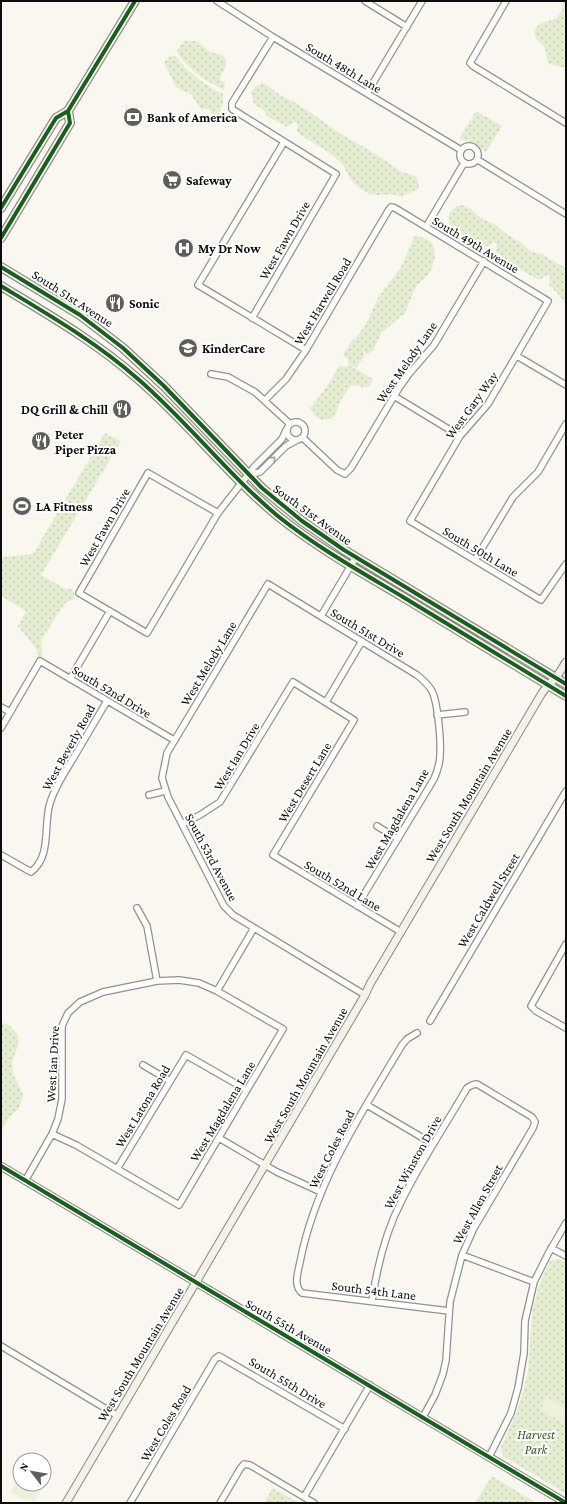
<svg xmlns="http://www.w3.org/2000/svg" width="567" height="1504" viewBox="0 0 567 1504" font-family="'Crimson Pro',serif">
	<defs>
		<pattern id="green-dots" width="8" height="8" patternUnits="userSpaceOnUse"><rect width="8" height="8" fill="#e4edd2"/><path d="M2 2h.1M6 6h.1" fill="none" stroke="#c2cab3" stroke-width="1.8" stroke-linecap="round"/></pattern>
	</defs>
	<rect width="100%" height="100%" fill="#f9f7f0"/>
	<!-- green -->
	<path fill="url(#green-dots)" d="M 563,1 L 566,1 L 566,68 L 549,64 C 546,59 547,54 545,49 C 543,44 537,41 535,36 C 532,23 549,21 557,18 L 562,10 Z
		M 185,41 L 197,41 L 210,52 L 222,55 L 226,59 L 226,65 L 221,75 L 220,80 L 225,83 L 224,90 C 205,81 189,70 177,52 L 180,46 Z
		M 175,55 C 188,73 203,84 223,94 L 223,104 L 218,116 L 214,117 L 211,115 L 211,111 L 208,109 L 201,109 L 191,94 L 185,92 L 176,87 L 164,63 L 169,57 Z
		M 264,83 L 280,95 L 298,104 L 341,134 L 377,155 L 402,172 L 416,176 L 419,185 L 418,189 L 401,197 C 390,191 378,198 368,193 C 362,190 356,186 351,180 C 346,173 345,165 338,160 C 326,148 310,143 297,132 L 298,124 L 295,122 L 287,127 L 267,116 L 265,111 L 254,104 L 251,93 C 254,87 257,84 264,83 Z
		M 476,111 L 502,126 L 486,152 L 474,143 L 459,139 Z
		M 461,205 L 471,209 L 479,217 L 496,225 L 506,234 L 522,243 L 530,251 L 541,254 L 566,268 L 566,304 L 559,295 L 549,285 L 550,276 L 547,275 L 539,280 L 517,268 L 496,252 L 497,245 L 494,242 L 488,247 L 483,244 L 461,234 L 462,231 C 459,229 455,228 452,226 C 444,219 451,207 461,205 Z
		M 415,235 L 428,240 L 433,244 L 435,256 L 432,268 L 428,275 L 416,286 L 405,313 L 381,333 L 373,351 L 366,355 L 363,347 L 364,357 L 356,368 L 348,363 L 348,359 L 343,355 L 353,339 L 356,340 L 355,339 L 365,326 L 378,298 L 401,267 Z
		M 349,365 L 373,379 C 369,394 361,384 351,385 C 348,390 343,396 340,402 C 335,414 337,419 321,420 L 315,416 L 310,408 L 326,388 L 339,366 L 345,367 Z
		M 105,433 L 121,441 L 41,575 L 66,589 L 73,589 L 75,599 L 66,602 L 41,640 L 42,656 L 39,658 L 37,650 L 18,626 L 26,611 L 1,596 L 1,557 L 33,554 Z
		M 4,1023 L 10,1026 L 18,1035 L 18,1046 L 12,1062 L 13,1074 L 21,1089 L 23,1096 L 19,1108 L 8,1119 L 1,1132 L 1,1024 Z
		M 559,1259 L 566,1263 L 566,1494 L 503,1456 L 501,1447 C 513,1423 523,1398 528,1370 C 530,1353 530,1336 532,1318 C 534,1298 541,1279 550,1261 Z
		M 492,1476 L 536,1503 L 475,1503 Z
		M 273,1488 L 299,1503 L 264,1503 Z"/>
	<!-- pitch -->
	<path fill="#edf1db" d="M 547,1397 L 563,1407 L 560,1413 L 566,1403 L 566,1425 L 540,1409 Z
		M 20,1475 L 20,1484 L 44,1484 L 44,1475 L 48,1477 L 34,1502 L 29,1499 L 27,1502 L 10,1492 Z"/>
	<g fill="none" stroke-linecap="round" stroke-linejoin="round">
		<!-- street casing -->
		<g stroke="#93928f" stroke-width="8">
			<path id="street" d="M 217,1 L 273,37 L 461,150
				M 365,1 L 407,27
				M 506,1 L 470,63 L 473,66 L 566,123
				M 367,93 L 422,1
				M 284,142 L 198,285 L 306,350
				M460 155a9 9 0 1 1 18 0a9 9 0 1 1-18 0Z
				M 478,160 L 566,214
				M 426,227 L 464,163
				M 252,318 L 336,174 L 232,109 L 232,103 L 273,37
				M 517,356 L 566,385
				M 211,374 L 228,377 L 255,392 L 290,424
				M 394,396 L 460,436
				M 265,400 L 286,379 L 306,350 L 388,211 L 391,207 L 395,208 L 548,301 L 488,404 L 460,436 L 410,521 L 541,600 L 566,564
				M287 431a9 9 0 1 1 18 0a9 9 0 1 1-18 0Z
				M 303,438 L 337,470 L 345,474 L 351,468 L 399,388 L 409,374 L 434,345 L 484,261
				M 249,475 L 260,472 L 286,446 L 297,440
				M 218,513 L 148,473 L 79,593 L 147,633 L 218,513 L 254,467 L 282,439 L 286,430
				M 475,560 L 513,497 L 538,472 L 566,424
				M 321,616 L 356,557
				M 70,679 L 110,611
				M 326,702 L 362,641
				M 1,707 L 10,712
				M 437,715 L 465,712
				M 1,728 L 40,661 L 174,740
				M 149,795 L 165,791
				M 182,824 L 200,815 L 220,802 L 293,682 L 354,720 L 273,855 L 401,932
				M 377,826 L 398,839
				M 1,855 L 31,872 C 52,856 43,826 50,803 C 55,786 65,772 74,757 C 85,738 96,720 107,701
				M 357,906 L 434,779 C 437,772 440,764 440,755 C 441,741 438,703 432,691 C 428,684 422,679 417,675 L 268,584 L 167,753 L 162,778 L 168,797 L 224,906 L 233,915 L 365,995
				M 137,908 L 147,926 L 157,981
				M 566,944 L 531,1006 L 536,1011 L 566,1028
				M 217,991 L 254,928
				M 430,1021 L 566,791
				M 417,1033 L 407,1039 L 402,1045 C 361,1114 316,1181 300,1262 C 298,1272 293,1286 302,1293 L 449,1311
				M 143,1065 L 170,1081
				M 367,1105 L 433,1144
				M 219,1138 L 277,1172 L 321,1192
				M 117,1169 L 186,1055 L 247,1090
				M 25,1181 L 52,1134 L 58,1119 L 62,1099 L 62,1026 L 68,1013 L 80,1002 L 103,992 L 157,981 L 179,980 L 199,983 L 217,991 L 283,1029 L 179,1205 L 76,1145 L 52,1134
				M 551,1248 L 566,1256
				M 462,1255 L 534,1282
				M 372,1301 C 377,1267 385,1233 401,1202 C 420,1163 445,1126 467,1088 L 472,1085 L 477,1084 L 532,1117 L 535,1122 L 533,1128 L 474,1228 L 462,1255 L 450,1302 L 446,1360 L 443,1374 L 435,1395 L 423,1417
				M 1,1346 L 118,1416
				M 489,1457 L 511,1413 L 518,1388 L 524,1353 L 525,1321 L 534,1282 L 548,1254 L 566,1223
				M 304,1497 L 370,1385
				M 130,1503 L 215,1359 L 219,1356 L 345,1429
				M 220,1503 L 240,1469 L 244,1464 L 250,1465 L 314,1503"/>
		</g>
		<!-- secondary casing -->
		<g stroke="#898885" stroke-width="9">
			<path id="secondary" d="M 1,1166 L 566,1503
				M 66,1503 L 365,995 L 370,984 L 542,693 L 548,685 L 556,678 L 566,662"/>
		</g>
		<!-- primary casing -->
		<g stroke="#807f7c" stroke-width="10">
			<path id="primary" d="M 1,208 L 56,118 L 68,111 L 135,1
				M 1,238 L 70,123 L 68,111
				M 1,267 L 80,315 L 123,348 L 164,386 L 262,488 L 302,521 L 344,550 L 566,684
				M 1,286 C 49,315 96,342 138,379 C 188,422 228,475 279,517 C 318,548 361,572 403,597 C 457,630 512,663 566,696"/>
		</g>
		<!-- street -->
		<use href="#street" stroke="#fefefd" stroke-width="5.5"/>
		<!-- secondary -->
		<use href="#secondary" stroke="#f4f1e9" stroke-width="7"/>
		<!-- primary -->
		<use href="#primary" stroke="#eae4d9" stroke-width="8"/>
		<!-- cycleway casing -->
		<g stroke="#fff" stroke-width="6">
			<path id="cycleway" d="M 1,208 L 56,118 L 68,111 L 135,1
				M 1,238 L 70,123 L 68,111
				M 1,267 L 80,315 L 123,348 L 164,386 L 262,488 L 302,521 L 344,550 L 566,684
				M 1,286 C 49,315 96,342 138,379 C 188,422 228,475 279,517 C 318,548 361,572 403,597 C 457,630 512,663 566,696
				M 1,1166 L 566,1503"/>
		</g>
		<!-- cycleway -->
		<use href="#cycleway" stroke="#1b5e20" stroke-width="4"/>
	</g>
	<!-- one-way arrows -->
	<defs><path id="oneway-chevron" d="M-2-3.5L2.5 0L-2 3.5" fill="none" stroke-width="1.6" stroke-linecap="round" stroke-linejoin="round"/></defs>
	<use stroke="#9d9d9d" href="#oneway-chevron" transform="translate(273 459) rotate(-46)"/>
	<!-- icons -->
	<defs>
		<g id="bank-disc" transform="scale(1)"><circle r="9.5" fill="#5f5e5c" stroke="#fff"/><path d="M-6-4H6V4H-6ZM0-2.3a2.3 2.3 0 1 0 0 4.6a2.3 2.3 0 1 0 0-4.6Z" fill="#fff"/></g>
		<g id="supermarket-disc" transform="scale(1)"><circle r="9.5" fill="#5f5e5c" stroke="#fff"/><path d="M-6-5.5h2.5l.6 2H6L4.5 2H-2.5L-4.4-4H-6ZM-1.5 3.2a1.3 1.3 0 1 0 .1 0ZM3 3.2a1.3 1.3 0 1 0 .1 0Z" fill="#fff"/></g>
		<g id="hospital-disc" transform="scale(1)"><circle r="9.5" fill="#5f5e5c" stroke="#fff"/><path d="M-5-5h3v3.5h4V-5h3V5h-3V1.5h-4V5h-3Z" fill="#fff"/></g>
		<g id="restaurant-disc" transform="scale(1)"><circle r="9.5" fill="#5f5e5c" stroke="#fff"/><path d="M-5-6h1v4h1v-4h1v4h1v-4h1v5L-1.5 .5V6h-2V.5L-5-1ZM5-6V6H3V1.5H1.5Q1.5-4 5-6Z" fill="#fff"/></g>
		<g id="school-disc" transform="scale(1)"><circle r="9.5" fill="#5f5e5c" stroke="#fff"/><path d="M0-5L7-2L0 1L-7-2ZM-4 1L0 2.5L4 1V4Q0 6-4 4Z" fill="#fff"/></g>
		<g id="stadium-disc" transform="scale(1)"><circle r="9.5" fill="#5f5e5c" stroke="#fff"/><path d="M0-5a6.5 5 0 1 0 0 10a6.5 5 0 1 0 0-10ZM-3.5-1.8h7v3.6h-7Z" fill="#fff"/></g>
	</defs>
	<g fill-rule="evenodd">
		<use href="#bank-disc" x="133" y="117"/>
		<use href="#supermarket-disc" x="172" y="180"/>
		<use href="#hospital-disc" x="184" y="248"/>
		<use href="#restaurant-disc" x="115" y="303"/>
		<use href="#school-disc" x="188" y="348"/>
		<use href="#restaurant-disc" x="122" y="409"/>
		<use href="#restaurant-disc" x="41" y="441"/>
		<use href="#stadium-disc" x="22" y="506"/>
	</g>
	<g text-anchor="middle" stroke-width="4" stroke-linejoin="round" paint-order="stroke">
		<!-- street labels -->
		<g font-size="13" fill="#0c0c0c" stroke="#fff">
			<text transform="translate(344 67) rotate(31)" y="5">South 48th Lane</text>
			<text transform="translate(284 240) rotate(-60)" y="5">West Fawn Drive</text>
			<text transform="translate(476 244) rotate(31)" y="5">South 49th Avenue</text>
			<text transform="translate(73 298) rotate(33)" y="5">South 51st Avenue</text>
			<text transform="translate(322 301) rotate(-59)" y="5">West Harwell Road</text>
			<text transform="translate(406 362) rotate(-55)" y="5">West Melody Lane</text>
			<text transform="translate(471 405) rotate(-54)" y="5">West Gary Way</text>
			<text transform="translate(313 514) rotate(36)" y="5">South 51st Avenue</text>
			<text transform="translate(104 527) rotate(-60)" y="5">West Fawn Drive</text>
			<text transform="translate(481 551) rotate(31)" y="5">South 50th Lane</text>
			<text transform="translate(368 632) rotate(31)" y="5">South 51st Drive</text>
			<text transform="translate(208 663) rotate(-59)" y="5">West Melody Lane</text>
			<text transform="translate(112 691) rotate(31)" y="5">South 52nd Drive</text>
			<text transform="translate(68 747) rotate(-61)" y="5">West Beverly Road</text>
			<text transform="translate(236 756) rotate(-59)" y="5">West Ian Drive</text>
			<text transform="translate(304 782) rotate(-59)" y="5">West Desert Lane</text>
			<text transform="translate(468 795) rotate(-59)" y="5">West South Mountain Avenue</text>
			<text transform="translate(396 819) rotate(-60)" y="5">West Magdalena Lane</text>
			<text transform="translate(212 857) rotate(62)" y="5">South 53rd Avenue</text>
			<text transform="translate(343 885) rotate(31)" y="5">South 52nd Lane</text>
			<text transform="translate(488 900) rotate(-59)" y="5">West Caldwell Street</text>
			<text transform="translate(52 1064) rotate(-87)" y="5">West Ian Drive</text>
			<text transform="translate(305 1075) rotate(-60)" y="5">West South Mountain Avenue</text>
			<text transform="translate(142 1106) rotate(-59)" y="5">West Latona Road</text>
			<text transform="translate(222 1111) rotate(-59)" y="5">West Magdalena Lane</text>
			<text transform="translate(331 1149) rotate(-63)" y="5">West Coles Road</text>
			<text transform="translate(412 1162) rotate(-61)" y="5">West Winston Drive</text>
			<text transform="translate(477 1204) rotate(-61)" y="5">West Allen Street</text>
			<text transform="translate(374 1290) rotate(7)" y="5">South 54th Lane</text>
			<text transform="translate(289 1326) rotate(30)" y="5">South 55th Avenue</text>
			<text transform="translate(140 1354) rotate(-59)" y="5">West South Mountain Avenue</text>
			<text transform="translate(288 1382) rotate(31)" y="5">South 55th Drive</text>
			<text transform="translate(165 1423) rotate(-59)" y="5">West Coles Road</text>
		</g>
		<!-- poi labels -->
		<g font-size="13" font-weight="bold" fill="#0c0c0c" stroke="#fff" text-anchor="start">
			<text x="147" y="122">Bank of America</text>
			<text x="186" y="185">Safeway</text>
			<text x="198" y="253">My Dr Now</text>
			<text x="129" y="308">Sonic</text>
			<text x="202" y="353">KinderCare</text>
			<text x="108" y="414" text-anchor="end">DQ Grill &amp; Chill</text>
			<text x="55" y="439">Peter<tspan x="55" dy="15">Piper Pizza</tspan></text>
			<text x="36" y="511">LA Fitness</text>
		</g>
		<!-- park labels -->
		<g font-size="13" font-style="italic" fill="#345c23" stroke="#fff">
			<text x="536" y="1439">Harvest<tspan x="536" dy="15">Park</tspan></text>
		</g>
	</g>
	<!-- border -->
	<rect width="567" height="1504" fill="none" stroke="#0c0c0c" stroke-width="4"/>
	<!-- north arrow -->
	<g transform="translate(32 1472) rotate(301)"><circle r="19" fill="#ffffff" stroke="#9e9e9e"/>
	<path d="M0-3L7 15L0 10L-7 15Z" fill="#5f5e5c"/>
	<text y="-6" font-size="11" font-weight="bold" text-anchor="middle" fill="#0c0c0c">N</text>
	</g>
</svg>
